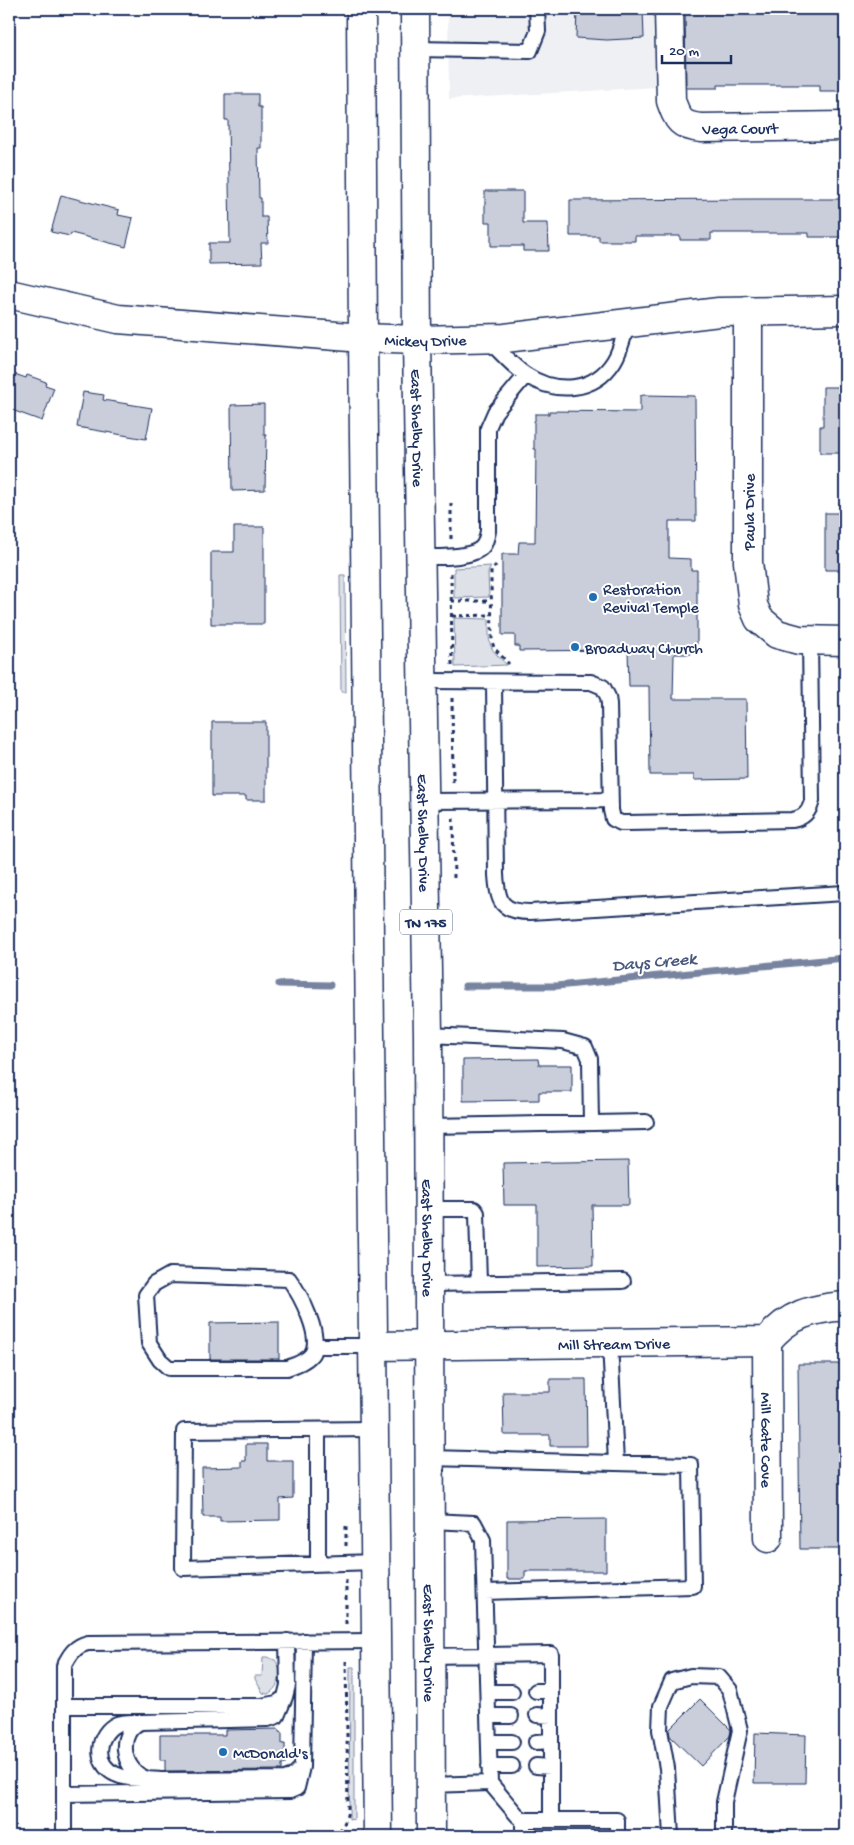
<svg xmlns="http://www.w3.org/2000/svg" width="854" height="1845" viewBox="0 0 854 1845" font-family="'Gochi Hand',sans-serif">
	<rect width="100%" height="100%" fill="#fff"/>
	<filter id="ink" filterUnits="userSpaceOnUse"><feTurbulence type="fractalNoise" baseFrequency=".02" numOctaves="2"/><feDisplacementMap in="SourceGraphic" scale="10" xChannelSelector="R" yChannelSelector="G"/><feConvolveMatrix kernelMatrix="1 2 1 2 8 2 1 2 1" color-interpolation-filters="sRGB"/></filter>
	<g filter="url(#ink)">
		<!-- built -->
		<path fill="#eff0f4" d="M 448,9 L 656,9 L 657,87 L 449,99 Z"/>
		<!-- grass -->
		<path fill="#dee1e7" stroke="#7c88a2" d="M 491,566 L 488,573 L 489,597 L 454,598 L 454,568 Z
			M 340,575 L 345,575 L 346,692 L 341,692 Z
			M 454,618 L 489,619 C 489,646 487,646 507,665 L 455,667 Z
			M 263,1657 L 267,1657 L 275,1660 C 284,1671 280,1687 268,1694 L 263,1693 L 255,1679 L 255,1676 L 262,1676 Z
			M 350,1667 L 354,1667 L 354,1820 L 349,1819 Z"/>
		<g fill="none" stroke-linecap="round" stroke-linejoin="round">
			<!-- stream -->
			<path stroke="#77839f" stroke-width="7" d="M 279,984 L 330,985
				M 465,986 L 556,986 L 845,958"/>
		</g>
		<!-- building -->
		<path fill="#caceda" stroke="#1b2f5e" d="M 577,9 L 643,9 L 644,38 L 607,40 L 576,38 Z
			M 685,9 L 845,9 L 845,91 L 820,91 L 820,85 L 718,85 L 718,88 L 686,88 Z
			M 225,94 L 258,94 L 258,107 L 261,107 L 261,148 L 258,148 L 259,198 L 261,198 L 261,217 L 267,217 L 268,243 L 261,243 L 262,263 L 209,264 L 209,243 L 230,243 L 228,120 L 225,120 Z
			M 485,191 L 523,191 L 523,223 L 548,223 L 549,251 L 523,251 L 523,246 L 491,246 L 491,222 L 485,222 Z
			M 61,195 L 119,210 L 118,215 L 133,218 L 126,247 L 71,233 L 70,236 L 51,232 Z
			M 756,199 L 845,199 L 845,234 L 842,234 L 842,237 L 809,237 L 809,233 L 711,233 L 711,240 L 680,240 L 680,236 L 635,236 L 635,241 L 599,241 L 599,236 L 570,236 L 570,200 Z
			M 9,372 L 26,378 L 27,375 L 46,382 L 45,385 L 54,388 L 42,421 L 9,409 Z
			M 823,387 L 845,387 L 845,453 L 820,453 L 820,426 L 823,426 Z
			M 83,392 L 104,395 L 103,400 L 152,408 L 146,439 L 77,427 Z
			M 644,395 L 695,396 L 696,521 L 669,521 L 669,558 L 691,559 L 691,570 L 697,570 L 697,644 L 691,644 L 691,654 L 674,654 L 673,699 L 746,699 L 747,779 L 694,780 L 694,775 L 650,775 L 649,686 L 629,686 L 628,650 L 519,651 L 519,646 L 515,646 L 515,635 L 502,635 L 502,554 L 518,554 L 519,542 L 535,542 L 536,449 L 534,449 L 534,421 L 535,421 L 535,414 L 549,414 L 549,411 L 640,412 L 640,396 Z
			M 264,404 L 264,435 L 266,435 L 265,490 L 232,491 L 231,405 Z
			M 825,513 L 845,513 L 845,570 L 825,570 Z
			M 234,527 L 264,527 L 264,624 L 211,624 L 211,552 L 234,552 Z
			M 212,722 L 266,722 L 266,800 L 246,800 L 246,796 L 212,796 Z
			M 538,1059 L 539,1065 L 572,1065 L 572,1092 L 539,1092 L 539,1100 L 463,1101 L 463,1060 Z
			M 628,1161 L 629,1205 L 592,1205 L 593,1266 L 537,1267 L 537,1205 L 504,1205 L 503,1163 Z
			M 279,1322 L 279,1359 L 210,1359 L 210,1323 Z
			M 798,1364 L 845,1364 L 845,1549 L 800,1549 Z
			M 550,1379 L 586,1379 L 587,1446 L 550,1446 L 550,1435 L 504,1435 L 503,1392 L 550,1392 Z
			M 246,1444 L 267,1444 L 267,1461 L 293,1461 L 293,1498 L 280,1499 L 280,1520 L 220,1521 L 220,1517 L 203,1517 L 202,1468 L 242,1467 L 242,1461 L 246,1461 Z
			M 606,1519 L 606,1571 L 525,1571 L 525,1579 L 507,1579 L 507,1520 Z
			M 700,1699 L 731,1730 L 730,1736 L 701,1766 L 670,1736 L 669,1730 Z
			M 279,1729 L 279,1732 L 282,1733 L 282,1744 L 285,1744 L 285,1764 L 282,1764 L 282,1770 L 165,1771 L 165,1760 L 160,1760 L 160,1735 L 225,1735 L 225,1730 Z
			M 755,1733 L 806,1735 L 805,1783 L 754,1783 Z"/>
		<g fill="none" stroke-linecap="round" stroke-linejoin="round">
			<!-- service casing -->
			<g stroke="#1b2f5e" stroke-width="18">
				<path id="service" d="M 415,49 L 530,51 L 538,31 L 537,9
					M 487,339 C 500,351 512,366 526,375 C 555,394 594,393 614,361 C 621,350 624,335 628,322
					M 422,557 C 437,557 473,559 483,546 C 486,542 487,536 488,531 L 488,428 L 495,412 L 526,375
					M 422,681 L 591,682 L 603,687 L 608,697 L 609,704 L 611,810 L 613,819 L 621,823 L 627,823 L 792,820 C 804,818 809,812 812,801 L 810,640
					M 494,682 L 496,875 C 498,902 501,912 530,912 L 845,893
					M 424,801 L 611,800
					M 428,1035 L 563,1041 L 585,1047 L 590,1059 L 591,1123
					M 428,1126 L 646,1122
					M 428,1209 L 474,1209 L 477,1213 L 479,1283
					M 170,1275 L 289,1279 C 300,1294 324,1338 311,1355 C 305,1362 295,1365 287,1368 L 169,1368 L 160,1360 L 149,1343 L 146,1295 L 154,1284 Z
					M 428,1284 L 623,1281
					M 610,1343 L 616,1463
					M 315,1346 L 373,1346
					M 374,1429 L 184,1431 L 183,1568 L 375,1562
					M 430,1458 L 691,1465 L 693,1586 L 485,1592
					M 430,1521 L 474,1523 L 483,1540 L 490,1783 L 517,1815 L 523,1820 L 617,1820 L 617,1836
					M 318,1564 L 318,1430
					M 431,1656 L 551,1654 L 551,1820
					M 536,1691 L 551,1691
					M 488,1692 L 512,1692
					M 285,1697 L 277,1716 L 268,1719 L 141,1722 C 117,1731 121,1769 145,1778 C 149,1780 156,1779 161,1780 L 285,1779 L 293,1776 L 302,1767
					M 64,1706 L 261,1706 L 277,1703 L 285,1697 L 288,1685 L 287,1641
					M 537,1715 L 551,1716
					M 488,1716 L 511,1716
					M 141,1722 C 134,1722 124,1721 117,1724 C 97,1733 93,1764 115,1774 C 125,1779 135,1779 146,1779
					M 489,1742 L 512,1742
					M 536,1742 L 551,1741
					M 489,1766 L 512,1766
					M 536,1766 L 551,1767
					M 431,1785 L 490,1783
					M 64,1794 L 290,1791 L 297,1788 L 302,1767 L 304,1641
					M 523,1820 L 523,1836
					M 64,1836 L 64,1666 C 70,1654 75,1646 88,1643 L 376,1641
					M 671,1836 L 667,1768 L 660,1730 L 661,1706 L 672,1681 L 691,1676 L 719,1677 L 730,1690 L 740,1730 L 724,1802 L 724,1836"/>
			</g>
			<!-- minor casing -->
			<g stroke="#1b2f5e" stroke-width="31">
				<g id="minor">
					<path id="s1" d="M 669,9 L 671,101 C 678,120 680,126 702,128 L 845,126"/>
					<path id="s2" d="M 9,294 L 118,319 L 363,338 L 417,340 L 505,338 L 719,312 L 845,310"/>
					<path d="M 748,311 L 748,562 L 753,605 L 759,619 L 777,634 L 799,640 L 845,641"/>
					<path id="s3" d="M 767,1341 L 768,1538"/>
					<path id="s4" d="M 373,1346 L 767,1341 C 789,1314 811,1309 845,1306"/>
				</g>
			</g>
			<!-- primary casing -->
			<g stroke="#1b2f5e" stroke-width="31">
				<g id="primary">
					<path d="M 361,9 L 363,338 L 378,1836"/>
					<path id="s5" d="M 415,9 L 417,340 L 428,1035 L 431,1836"/>
				</g>
			</g>
			<!-- path -->
			<path stroke="#1b2f5e" stroke-width="3" stroke-dasharray="4 4" stroke-linecap="butt" d="M 451,503 L 451,540
				M 496,565 L 491,571 L 491,579 L 492,641 L 494,648 L 509,664
				M 451,573 L 452,665
				M 451,601 L 491,601
				M 452,616 L 491,615
				M 452,698 L 453,782
				M 453,818 L 454,878
				M 346,1526 L 346,1546
				M 346,1580 L 346,1624
				M 333,1836 C 343,1830 346,1821 348,1810 L 346,1658"/>
			<!-- service -->
			<use href="#service" stroke="#fff" stroke-width="14"/>
			<!-- minor -->
			<use href="#minor" stroke="#fff" stroke-width="28"/>
			<!-- primary -->
			<use href="#primary" stroke="#fff" stroke-width="28"/>
		</g>
	</g>
	<!-- markers -->
	<g fill="#1f6fb2" stroke="#fff" stroke-width="2">
		<circle cx="593" cy="597" r="5"/>
		<circle cx="575" cy="647" r="5"/>
		<circle cx="223" cy="1752" r="5"/>
	</g>
	<g text-anchor="middle" stroke-width="4" stroke-linejoin="round" paint-order="stroke">
		<!-- shield labels -->
		<rect fill="#fff" stroke="#5f6d8e" stroke-width="1" x="400" y="909.5" width="52" height="25" rx="4"/>
		<g font-size="15" font-weight="bold" fill="#1b2f5e">
			<text x="426" y="927">TN 175</text>
		</g>
		<!-- street labels -->
		<g font-size="16" fill="#1b2f5e" stroke="#fff">
			<text dy="6" stroke="none"><textPath href="#s1" startOffset="175">Vega Court</textPath></text>
			<text dy="6" stroke="none"><textPath href="#s2" startOffset="420">Mickey Drive</textPath></text>
			<text dy="6" stroke="none"><textPath href="#s5" startOffset="419">East Shelby Drive</textPath></text>
			<text transform="translate(748 512) rotate(-90)" y="6">Paula Drive</text>
			<text dy="6" stroke="none"><textPath href="#s5" startOffset="824">East Shelby Drive</textPath></text>
			<text dy="6" stroke="none"><textPath href="#s5" startOffset="1229">East Shelby Drive</textPath></text>
			<text dy="6" stroke="none"><textPath href="#s4" startOffset="241">Mill Stream Drive</textPath></text>
			<text dy="6" stroke="none"><textPath href="#s3" startOffset="99">Mill Gate Cove</textPath></text>
			<text dy="6" stroke="none"><textPath href="#s5" startOffset="1634">East Shelby Drive</textPath></text>
		</g>
		<!-- poi labels -->
		<g font-size="16" fill="#1b2f5e" stroke="#fff" text-anchor="start">
			<text x="603" y="594">Restoration<tspan x="603" dy="18">Revival Temple</tspan></text>
			<text x="585" y="653">Broadway Church</text>
			<text x="233" y="1758">McDonald's</text>
		</g>
		<!-- water labels -->
		<g font-size="18" font-style="italic" fill="#49597e" stroke="#fff">
			<text transform="translate(654 961) rotate(-5)" y="6">Days Creek</text>
		</g>
	</g>
	<!-- margin -->
	<rect width="854" height="1845" fill="none" stroke="#fff" stroke-width="30"/>
	<rect x="15" y="15" width="824" height="1815" fill="none" stroke="#1b2f5e" stroke-width="2" filter="url(#ink)"/>
	<!-- scale -->
	<path d="M662 55v8h69v-8" fill="none" stroke="#1b2f5e" stroke-width="2.5"/>
	<text x="669" y="55" font-size="15" fill="#1b2f5e" stroke="#ffffff" stroke-width="4" paint-order="stroke">20 m</text>
</svg>
